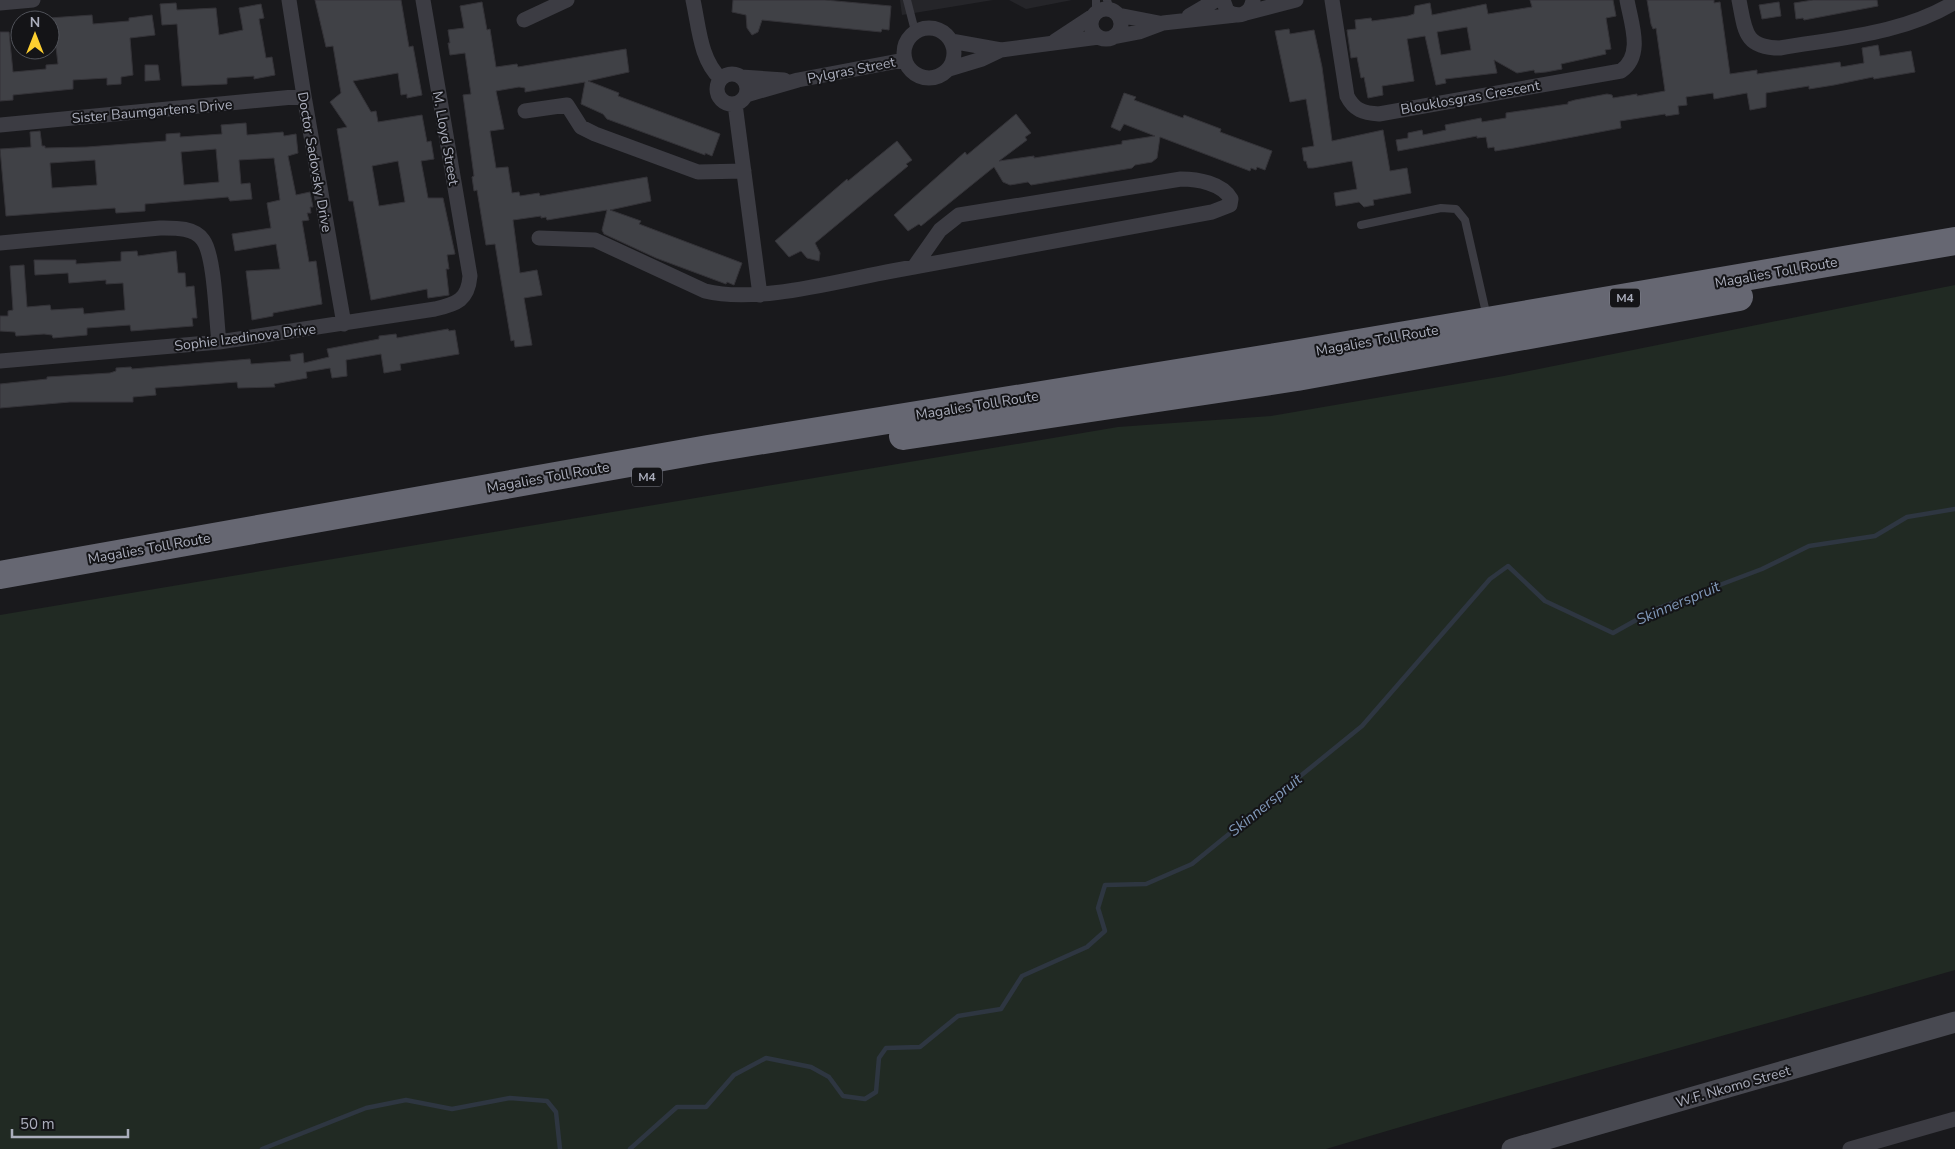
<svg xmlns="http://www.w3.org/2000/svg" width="1955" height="1149" viewBox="0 0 1955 1149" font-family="'Nunito Sans',sans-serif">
	<rect width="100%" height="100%" fill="#19191c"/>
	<!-- built -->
	<path fill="#252529" d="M 900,0 L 993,0 L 902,15 Z
		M 1009,0 L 1072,0 L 1026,9 Z"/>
	<!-- green -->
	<path fill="#212a23" d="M 1955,285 L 1955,970 C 1745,1031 1534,1086 1326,1149 L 0,1149 L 0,615 L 1118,427 L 1271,416 L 1504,376 Z"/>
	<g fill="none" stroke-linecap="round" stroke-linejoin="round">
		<!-- stream -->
		<path stroke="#2e3641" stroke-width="4.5" d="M 262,1149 L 366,1108 L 406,1100 L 452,1109 L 510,1098 L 547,1101 L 556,1112 L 560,1149
			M 630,1149 L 677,1107 L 706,1107 L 734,1075 L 766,1058 L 811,1067 L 829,1077 L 843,1096 L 865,1099 L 876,1092 L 879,1058 L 886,1048 L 920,1047 L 958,1016 L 1001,1009 L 1022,976 L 1087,947 L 1105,931 L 1098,908 L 1105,885 L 1146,884 L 1192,864 L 1362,726 L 1490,579 L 1508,566 L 1545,601 L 1613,633 L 1656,609 L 1762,569 L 1809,546 L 1875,536 L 1907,517 L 1955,509"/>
	</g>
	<!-- building -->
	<path fill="#404146" stroke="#343338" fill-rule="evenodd" d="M 315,0 L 401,0 L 409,47 L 413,46 L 422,95 L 407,98 L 407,94 L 401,95 L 398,73 L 353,81 L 371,112 L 376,111 L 378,122 L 422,115 L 427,142 L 431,141 L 434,159 L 421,161 L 428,198 L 443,198 L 455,254 L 447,255 L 449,269 L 446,269 L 449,295 L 428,298 L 427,289 L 371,300 L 353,201 L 349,201 L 337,129 L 347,127 L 330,102 L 341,93 L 333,46 L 326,47 ZM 398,161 L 405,202 L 379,206 L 372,166 Z
		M 733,0 L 825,0 L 891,6 L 889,30 L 882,29 L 881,32 L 762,20 L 758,32 L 752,35 L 747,28 L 746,15 L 732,12 Z
		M 1530,0 L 1613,0 L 1616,16 L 1606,18 L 1611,49 L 1605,50 L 1606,54 L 1561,64 L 1562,69 L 1546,72 L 1535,73 L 1534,70 L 1517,73 L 1494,60 L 1497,73 L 1445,79 L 1446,83 L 1436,85 L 1425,36 L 1407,39 L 1414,81 L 1382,86 L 1383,95 L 1368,98 L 1364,77 L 1361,78 L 1357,57 L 1351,58 L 1347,30 L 1356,29 L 1355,20 L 1371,18 L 1372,21 L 1408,16 L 1414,14 L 1415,6 L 1430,3 L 1432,15 L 1486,4 L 1488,14 L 1532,7 ZM 1467,27 L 1471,50 L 1441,55 L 1437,32 Z
		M 1647,0 L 1714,0 L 1714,3 L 1720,2 L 1730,74 L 1757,70 L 1757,74 L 1840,62 L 1841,67 L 1864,63 L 1862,48 L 1878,45 L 1880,56 L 1911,51 L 1915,72 L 1874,79 L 1873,77 L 1834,85 L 1809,89 L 1809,86 L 1766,93 L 1766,107 L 1750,110 L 1747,93 L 1714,99 L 1713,93 L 1686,97 L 1687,105 L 1678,106 L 1679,114 L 1666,116 L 1665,114 L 1620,121 L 1621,128 L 1514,148 L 1495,151 L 1494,147 L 1488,148 L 1486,137 L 1477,138 L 1477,136 L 1398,151 L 1396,140 L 1408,138 L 1408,133 L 1422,130 L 1423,135 L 1446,130 L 1445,125 L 1481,118 L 1482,122 L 1506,118 L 1506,113 L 1568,104 L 1568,102 L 1575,100 L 1607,94 L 1612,95 L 1613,98 L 1637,94 L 1637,96 L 1665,91 L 1656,28 L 1653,29 L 1651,24 Z
		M 1813,0 L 1877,0 L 1878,6 L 1804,20 L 1803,18 L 1796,19 L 1794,3 Z
		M 482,2 L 487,30 L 490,29 L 496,67 L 517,64 L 518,67 L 626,49 L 629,72 L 588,81 L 619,93 L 618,96 L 720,134 L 712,156 L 705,153 L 705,155 L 607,119 L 603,114 L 581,104 L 585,82 L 525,92 L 525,88 L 519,87 L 496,91 L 504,129 L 490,131 L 496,168 L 508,167 L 512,193 L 519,192 L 520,196 L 539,193 L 540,196 L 647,177 L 651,201 L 610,210 L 641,221 L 639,224 L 742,263 L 734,285 L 727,282 L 726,284 L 656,258 L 604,234 L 602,230 L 607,210 L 547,220 L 546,217 L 541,218 L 541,216 L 513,220 L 520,273 L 537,270 L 542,295 L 524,298 L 532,345 L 515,347 L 514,340 L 511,341 L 495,244 L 486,245 L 477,190 L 474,191 L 472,177 L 474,176 L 463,95 L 471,94 L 465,53 L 450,55 L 448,43 L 450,43 L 448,30 L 464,28 L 460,6 Z
		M 1779,2 L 1781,16 L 1762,19 L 1759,5 Z
		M 176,3 L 177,10 L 216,8 L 219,35 L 243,30 L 239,8 L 261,4 L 264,18 L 259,19 L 266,58 L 272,57 L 275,75 L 254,79 L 254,76 L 227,78 L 227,84 L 182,86 L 177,24 L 162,25 L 160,4 Z
		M 92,15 L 93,24 L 129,21 L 129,18 L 152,15 L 155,35 L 130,38 L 133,75 L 121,77 L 121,84 L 107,85 L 107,78 L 73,80 L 73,89 L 13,95 L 13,100 L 0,101 L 0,32 L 9,32 L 13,72 L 46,69 L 46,65 L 58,64 L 55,39 L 51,39 L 49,18 Z
		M 1289,29 L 1290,34 L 1314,30 L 1322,67 L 1332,141 L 1383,130 L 1390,171 L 1407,168 L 1411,193 L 1373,200 L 1374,205 L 1364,207 L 1359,202 L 1336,206 L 1334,193 L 1357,189 L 1352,161 L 1313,168 L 1308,168 L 1306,161 L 1304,161 L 1302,148 L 1314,146 L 1306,99 L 1290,102 L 1275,31 Z
		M 145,65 L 158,65 L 160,80 L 145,81 Z
		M 1124,93 L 1136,97 L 1134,100 L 1183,118 L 1184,115 L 1221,129 L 1220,132 L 1272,151 L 1265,170 L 1257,167 L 1256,170 L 1251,168 L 1250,171 L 1160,137 L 1157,158 L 1152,162 L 1135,165 L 1132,168 L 1031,185 L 1028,182 L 1010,185 L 1003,182 L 994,167 L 921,226 L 919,224 L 908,231 L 894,215 L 965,152 L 967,155 L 1016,114 L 1031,133 L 1025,137 L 1027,140 L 999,161 L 1034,156 L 1034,158 L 1122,144 L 1122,141 L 1155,136 L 1124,124 L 1120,131 L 1111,127 Z
		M 246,123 L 247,135 L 283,132 L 284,136 L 296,134 L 298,153 L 288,156 L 296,195 L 310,192 L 313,207 L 310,207 L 311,213 L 307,213 L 309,220 L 302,221 L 309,262 L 316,261 L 322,304 L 273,313 L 273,316 L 252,320 L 246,271 L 280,269 L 276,244 L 235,251 L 232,234 L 271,228 L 267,203 L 280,200 L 274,158 L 239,160 L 241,184 L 250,183 L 252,199 L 230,201 L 228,197 L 145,204 L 145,211 L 116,213 L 115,208 L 6,216 L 0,149 L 31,147 L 30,132 L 40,131 L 42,146 L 45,146 L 45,148 L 87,147 L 166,141 L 166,134 L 180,133 L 180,137 L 222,134 L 221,125 ZM 216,149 L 219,182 L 184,185 L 181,152 ZM 95,160 L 97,185 L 52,188 L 50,163 Z
		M 897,141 L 912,160 L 906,164 L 908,166 L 815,243 L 820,253 L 819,261 L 807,258 L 801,251 L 789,257 L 775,241 L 847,179 L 848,181 Z
		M 137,251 L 138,256 L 176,251 L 178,273 L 185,273 L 186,287 L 194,286 L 197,318 L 192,318 L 193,326 L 131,331 L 130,325 L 87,328 L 87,335 L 53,338 L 52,335 L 44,334 L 16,336 L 15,332 L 0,331 L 0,316 L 8,316 L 8,311 L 13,310 L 10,266 L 24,265 L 27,307 L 50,305 L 51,310 L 83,308 L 84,314 L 125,310 L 123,283 L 106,284 L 106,280 L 69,283 L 68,273 L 35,275 L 34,260 L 76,260 L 76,264 L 121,261 L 121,252 Z
		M 448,329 L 449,331 L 455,330 L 459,354 L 400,364 L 401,370 L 384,373 L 381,354 L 346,360 L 347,376 L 332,378 L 330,368 L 306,372 L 307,378 L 274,384 L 275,387 L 238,388 L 237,382 L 184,386 L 155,388 L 156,395 L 133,397 L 133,402 L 70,402 L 0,408 L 0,384 L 47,379 L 47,377 L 110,373 L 116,371 L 116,368 L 131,367 L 132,369 L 250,359 L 251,364 L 291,361 L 290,355 L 303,353 L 304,363 L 329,357 L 327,349 L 379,339 L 379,336 L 396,334 L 397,338 Z"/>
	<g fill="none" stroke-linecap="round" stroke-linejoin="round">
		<!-- lane -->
		<path stroke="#3c3c43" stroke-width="8" d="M 907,0 L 915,31
			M 1096,0 L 1096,13
			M 1107,0 L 1110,10
			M 1361,225 L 1441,208 L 1456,209 L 1465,220 L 1487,317"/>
		<!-- street -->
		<path stroke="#3c3c43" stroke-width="15" d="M 289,0 L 304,96 L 344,324
			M 693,0 C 699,27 700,60 721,79
			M 1223,0 L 1227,11 C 1239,19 1251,14 1253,0
			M 1332,0 L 1347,96 C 1354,110 1363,113 1379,114 L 1621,71 C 1644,55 1631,23 1627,0
			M 1739,0 C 1745,30 1744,48 1780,48 C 1838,38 1904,34 1955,2
			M 0,3 L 33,0
			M1091 24a15 15 0 1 1 30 0a15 15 0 1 1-30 0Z
			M 1246,13 L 1296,0
			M 1118,15 L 1159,23
			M 1189,16 L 1216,0
			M 524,20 L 567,0
			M904 53a25 25 0 1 1 50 0a25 25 0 1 1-50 0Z
			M 1113,37 L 1139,32 L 1163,23 L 1236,15
			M 951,41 L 1001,50
			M 1055,41 L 1093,16
			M 949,69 L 982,59 L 1001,50 L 1099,37
			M717 89a15 15 0 1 1 30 0a15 15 0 1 1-30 0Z
			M 741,77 L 784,80
			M 746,95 L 798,80 L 904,60
			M 735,104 L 760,295
			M 525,111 L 567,105 L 581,127 L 595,134 L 698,172 L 744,171
			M 0,125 L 304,96
			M 539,238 L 595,240 L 705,291 C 757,304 837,281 892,271 C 998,252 1105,232 1212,212 L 1230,205 L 1231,199 C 1222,183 1197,179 1181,179 L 959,215 L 940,230 L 914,267
			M 0,243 L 160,228 C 174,228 194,227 203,240 C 215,256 216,320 219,342
			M 0,361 L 219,342 L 435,309 C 457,304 468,300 470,276 L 423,0
			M 1850,1149 L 1955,1119"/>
		<!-- secondary -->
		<path stroke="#484951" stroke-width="21" d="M 1512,1149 L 1955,1022"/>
		<!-- highway -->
		<path stroke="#666772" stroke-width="28" d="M 903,436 L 1297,377 L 1739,297
			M 0,575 L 708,449 L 1294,354 L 1955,241"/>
	</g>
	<g text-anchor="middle" stroke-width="4" stroke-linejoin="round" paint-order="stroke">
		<!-- shield labels -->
		<g fill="#141417" stroke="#7e808a" stroke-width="1">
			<rect x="1610" y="288.5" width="30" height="19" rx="4"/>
			<rect x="632" y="467.5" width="30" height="19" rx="4"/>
		</g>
		<g font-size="12" font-weight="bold" fill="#abaebc">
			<text x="1625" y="302">M4</text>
			<text x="647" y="481">M4</text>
		</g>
		<!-- street labels -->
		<g font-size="14" fill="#abaebc" stroke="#141417">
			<text transform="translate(851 70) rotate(-11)" y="5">Pylgras Street</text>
			<text transform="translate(1470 97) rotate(-10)" y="5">Blouklosgras Crescent</text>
			<text transform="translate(152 111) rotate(-5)" y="5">Sister Baumgartens Drive</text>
			<text transform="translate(446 138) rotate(80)" y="5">M. Lloyd Street</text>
			<text transform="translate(315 162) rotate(80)" y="5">Doctor Sadovsky Drive</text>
			<text transform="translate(1776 272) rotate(-10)" y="5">Magalies Toll Route</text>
			<text transform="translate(245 337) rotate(-7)" y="5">Sophie Izedinova Drive</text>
			<text transform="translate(1377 340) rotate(-10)" y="5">Magalies Toll Route</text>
			<text transform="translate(977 405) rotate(-9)" y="5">Magalies Toll Route</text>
			<text transform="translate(548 477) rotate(-10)" y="5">Magalies Toll Route</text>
			<text transform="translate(149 548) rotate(-10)" y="5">Magalies Toll Route</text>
			<text transform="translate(1733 1086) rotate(-16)" y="5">W.F. Nkomo Street</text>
		</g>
		<!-- water labels -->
		<g font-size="15" font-style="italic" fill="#8098b8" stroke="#141417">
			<text transform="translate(1678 603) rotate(-23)" y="5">Skinnerspruit</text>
			<text transform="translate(1265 805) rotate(-39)" y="5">Skinnerspruit</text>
		</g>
	</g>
	<!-- north arrow -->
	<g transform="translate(35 35)"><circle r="24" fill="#141417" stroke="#505259"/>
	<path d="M0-4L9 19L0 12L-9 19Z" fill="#fdcf30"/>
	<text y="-8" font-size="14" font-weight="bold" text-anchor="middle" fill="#abaebc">N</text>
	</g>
	<!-- scale -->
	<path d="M12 1129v8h116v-8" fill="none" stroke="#abaebc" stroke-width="2.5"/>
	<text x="20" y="1129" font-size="15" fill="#abaebc" stroke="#141417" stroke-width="4" paint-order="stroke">50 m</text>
</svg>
